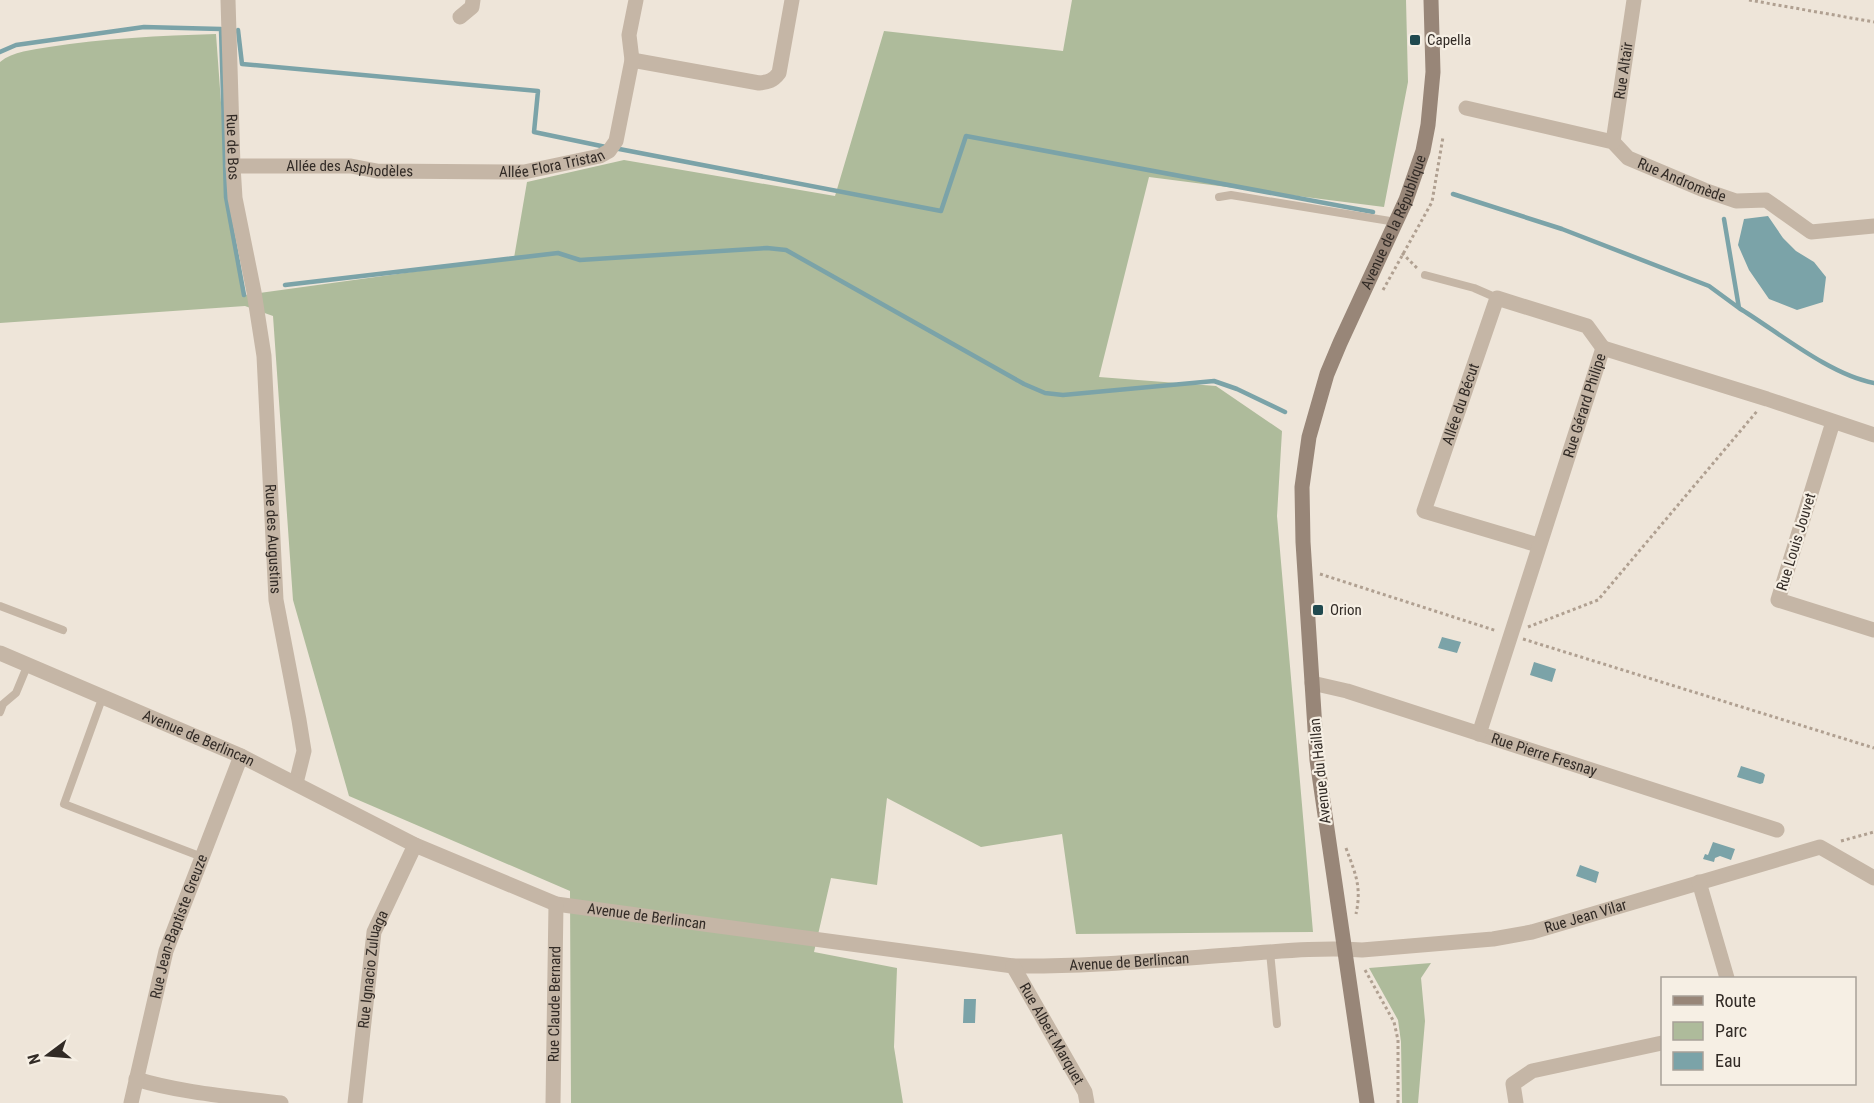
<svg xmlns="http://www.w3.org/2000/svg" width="1874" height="1103" viewBox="0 0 1874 1103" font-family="'Roboto Condensed',sans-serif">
	<rect width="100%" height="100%" fill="#eee5d9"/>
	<!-- green -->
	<path fill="#aebb9b" d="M 1072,0 L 1406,0 L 1408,82 L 1384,207 L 1149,177 L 1099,377 L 1216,386 L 1282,431 L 1277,516 L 1313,932 L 1076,934 L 1062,834 L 981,847 L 887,798 L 877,885 L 831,878 L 814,952 L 897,968 L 894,1047 L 903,1103 L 571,1103 L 570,891 L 349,796 L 293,600 L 273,316 L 245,306 L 0,323 L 0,62 C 13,51 33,50 49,47 C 104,38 160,36 216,34 L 228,199 L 245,295 L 514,258 L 527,182 L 624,160 L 835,196 L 884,31 L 1063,51 Z
		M 1431,963 L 1421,978 L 1425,1021 L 1418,1103 L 1402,1103 L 1401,1042 L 1398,1020 L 1369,968 Z"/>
	<!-- water -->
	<path fill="#7ba3a8" d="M 1768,216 L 1783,238 L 1796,251 L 1814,262 L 1826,277 L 1823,302 L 1797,310 L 1769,299 L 1749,270 L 1738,245 L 1744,219 Z
		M 1442,637 L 1461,642 L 1457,653 L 1438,648 Z
		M 1534,662 L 1556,669 L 1552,682 L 1530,675 Z
		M 1741,766 L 1763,773 L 1765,775 L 1763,783 L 1760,784 L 1737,777 Z
		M 1713,842 L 1735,849 L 1731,860 L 1720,856 L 1715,858 L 1714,862 L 1703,859 L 1705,854 L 1708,855 Z
		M 1580,865 L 1599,872 L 1596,883 L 1576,876 Z
		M 964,999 L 976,999 L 975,1023 L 963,1023 Z"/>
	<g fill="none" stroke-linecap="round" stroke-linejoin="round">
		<!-- stream -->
		<path stroke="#7ba3a8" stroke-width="4.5" d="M 238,30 L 242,64 L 538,91 L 534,132 L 606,147
			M 0,52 L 16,45 L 144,27 L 221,29 L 226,197 L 244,295
			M 614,148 L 941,211 L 966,136 L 1373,212
			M 1453,194 L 1562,229 L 1709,286 L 1739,308
			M 1724,219 L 1739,308 C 1778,332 1830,375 1874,383
			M 285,285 L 558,253 L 580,260 L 767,248 L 786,250 L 1024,384 L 1045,393 L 1063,395 L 1214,381 L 1237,389 L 1285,412"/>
		<!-- path -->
		<path stroke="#b0a091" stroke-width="3" stroke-dasharray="3 3" stroke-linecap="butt" d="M 1749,0 L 1874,22
			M 1402,253 L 1417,268
			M 1383,290 L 1432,202 L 1443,137
			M 1320,574 L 1497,631
			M 1528,627 L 1598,600 L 1758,410
			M 1523,639 L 1874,748
			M 1841,841 L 1874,832
			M 1346,848 C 1355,873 1362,886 1356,914
			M 1365,970 L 1394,1022 L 1398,1040 L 1398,1103"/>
		<!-- lane -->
		<path stroke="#c5b6a6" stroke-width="8" d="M 1219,197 L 1231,195 L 1396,222
			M 1425,275 L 1474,288 L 1497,298
			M 0,606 L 63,630
			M 103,696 L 64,804 L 202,857
			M 0,712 L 3,704 L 16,693 L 28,664
			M 1270,952 L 1277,1024"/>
		<!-- street -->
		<g stroke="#c5b6a6" stroke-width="15">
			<path id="s1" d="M 228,0 L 233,166 L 235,198 L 254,292 L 264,356 L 276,600 L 299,720 L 304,751 L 296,783"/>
			<path d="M 460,17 L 472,7 L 473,0"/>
			<path d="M 632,60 L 759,83 C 768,82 773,81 779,73 L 792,0"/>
			<path id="s2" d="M 1466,108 L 1613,142 L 1628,158 L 1704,190 L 1736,201 L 1766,200 L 1811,232 L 1874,226"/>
			<path id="s3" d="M 1613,142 L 1634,0"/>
			<path id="s4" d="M 233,166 L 351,166 L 377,171 L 524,172 L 600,156 L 609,151 L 616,141 L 632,60 L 629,35 L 636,0"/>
			<path d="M 1833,422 L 1778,600 L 1874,630"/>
			<path id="s5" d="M 1538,545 L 1424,511 L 1497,298 L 1587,326 L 1603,348"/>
			<path id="s6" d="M 0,653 L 241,756 L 415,845 L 556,904 L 1013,966 C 1085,967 1157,960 1229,955 C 1273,952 1318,947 1362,950 L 1493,939 L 1532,932 L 1820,847 L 1874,878"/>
			<path id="s7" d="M 1312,683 L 1347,691 L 1777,830"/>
			<path id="s8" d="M 1479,734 L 1603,348 L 1767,399 L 1874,435"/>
			<path d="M 1699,882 L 1727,978"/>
			<path id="s9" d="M 1013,966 L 1085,1092 L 1087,1103"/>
			<path d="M 136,1079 C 181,1093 235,1097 281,1103"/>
			<path id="s10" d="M 131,1103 L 166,951 L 241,756"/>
			<path id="s11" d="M 355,1103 L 374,932 L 415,845"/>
			<path id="s12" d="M 553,1103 L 556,904"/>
			<path d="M 1516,1103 L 1513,1084 L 1532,1071 L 1662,1043"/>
		</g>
		<!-- secondary -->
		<path stroke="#988678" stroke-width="15" id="s13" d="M 1367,1103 L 1317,760 L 1303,542 L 1302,487 L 1309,437 L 1327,374 L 1340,343 L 1406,200 L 1423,151 L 1428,125 L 1433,72 L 1431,0"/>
	</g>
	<!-- markers -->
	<g fill="#20494f" stroke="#f6efe4" stroke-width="2">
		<rect x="1409" y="34" width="12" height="12" rx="3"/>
		<rect x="1312" y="604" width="12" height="12" rx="3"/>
	</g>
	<g text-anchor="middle" stroke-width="4.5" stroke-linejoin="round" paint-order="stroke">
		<!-- poi labels -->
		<g font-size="15" fill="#322b26" stroke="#f6efe4" text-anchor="start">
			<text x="1427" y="45">Capella</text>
			<text x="1330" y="615">Orion</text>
		</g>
		<!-- street labels -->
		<g font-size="15" fill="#322b26" stroke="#f6efe4">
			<text dy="5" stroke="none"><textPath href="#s3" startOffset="72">Rue Altaïr</textPath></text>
			<text dy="5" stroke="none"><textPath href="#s1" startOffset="147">Rue de Bos</textPath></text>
			<text dy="5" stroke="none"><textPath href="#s4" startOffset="320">Allée Flora Tristan</textPath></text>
			<text dy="5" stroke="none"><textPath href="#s4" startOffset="117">Allée des Asphodèles</textPath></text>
			<text dy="5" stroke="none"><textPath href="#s2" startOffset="231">Rue Andromède</textPath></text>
			<text dy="5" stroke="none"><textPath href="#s13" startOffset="902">Avenue de la République</textPath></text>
			<text dy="5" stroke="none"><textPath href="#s5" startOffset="232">Allée du Bécut</textPath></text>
			<text dy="5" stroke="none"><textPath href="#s8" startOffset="345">Rue Gérard Philipe</textPath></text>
			<text dy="5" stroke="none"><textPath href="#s1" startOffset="542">Rue des Augustins</textPath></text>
			<text transform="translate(1796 542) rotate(-73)" y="5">Rue Louis Jouvet</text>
			<text dy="5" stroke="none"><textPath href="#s6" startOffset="216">Avenue de Berlincan</textPath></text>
			<text dy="5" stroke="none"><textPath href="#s7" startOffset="243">Rue Pierre Fresnay</textPath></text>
			<text transform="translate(1320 771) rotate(-96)" y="5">Avenue du Haillan</text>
			<text dy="5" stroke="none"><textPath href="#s6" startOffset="1648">Rue Jean Vilar</textPath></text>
			<text dy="5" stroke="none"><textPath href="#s6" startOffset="702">Avenue de Berlincan</textPath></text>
			<text dy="5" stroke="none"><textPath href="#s10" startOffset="183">Rue Jean-Baptiste Greuze</textPath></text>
			<text dy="5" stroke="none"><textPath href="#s6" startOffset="1188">Avenue de Berlincan</textPath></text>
			<text dy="5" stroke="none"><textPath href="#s11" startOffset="135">Rue Ignacio Zuluaga</textPath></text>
			<text dy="5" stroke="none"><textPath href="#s12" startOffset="99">Rue Claude Bernard</textPath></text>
			<text dy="5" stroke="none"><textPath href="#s9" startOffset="78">Rue Albert Marquet</textPath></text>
		</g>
	</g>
	<!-- legend -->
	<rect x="1661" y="977" width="195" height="108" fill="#f6efe4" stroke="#a8a198" stroke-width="1.5"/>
	<rect x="1673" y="996" width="30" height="9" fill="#988678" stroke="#a8a198" stroke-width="1.5"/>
	<text x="1715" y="1007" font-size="18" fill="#322b26">Route</text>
	<rect x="1673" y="1022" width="30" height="18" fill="#aebb9b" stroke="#a8a198" stroke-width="1.5"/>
	<text x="1715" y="1037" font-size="18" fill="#322b26">Parc</text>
	<rect x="1673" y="1052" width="30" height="18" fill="#7ba3a8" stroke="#a8a198" stroke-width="1.5"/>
	<text x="1715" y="1067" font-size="18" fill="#322b26">Eau</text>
	<!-- north arrow -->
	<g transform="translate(48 1055) rotate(254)" stroke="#f6efe4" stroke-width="4.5" paint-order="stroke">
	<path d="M0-4.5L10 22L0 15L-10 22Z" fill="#322b26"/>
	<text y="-9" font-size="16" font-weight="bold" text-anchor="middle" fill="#322b26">N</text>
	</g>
</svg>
